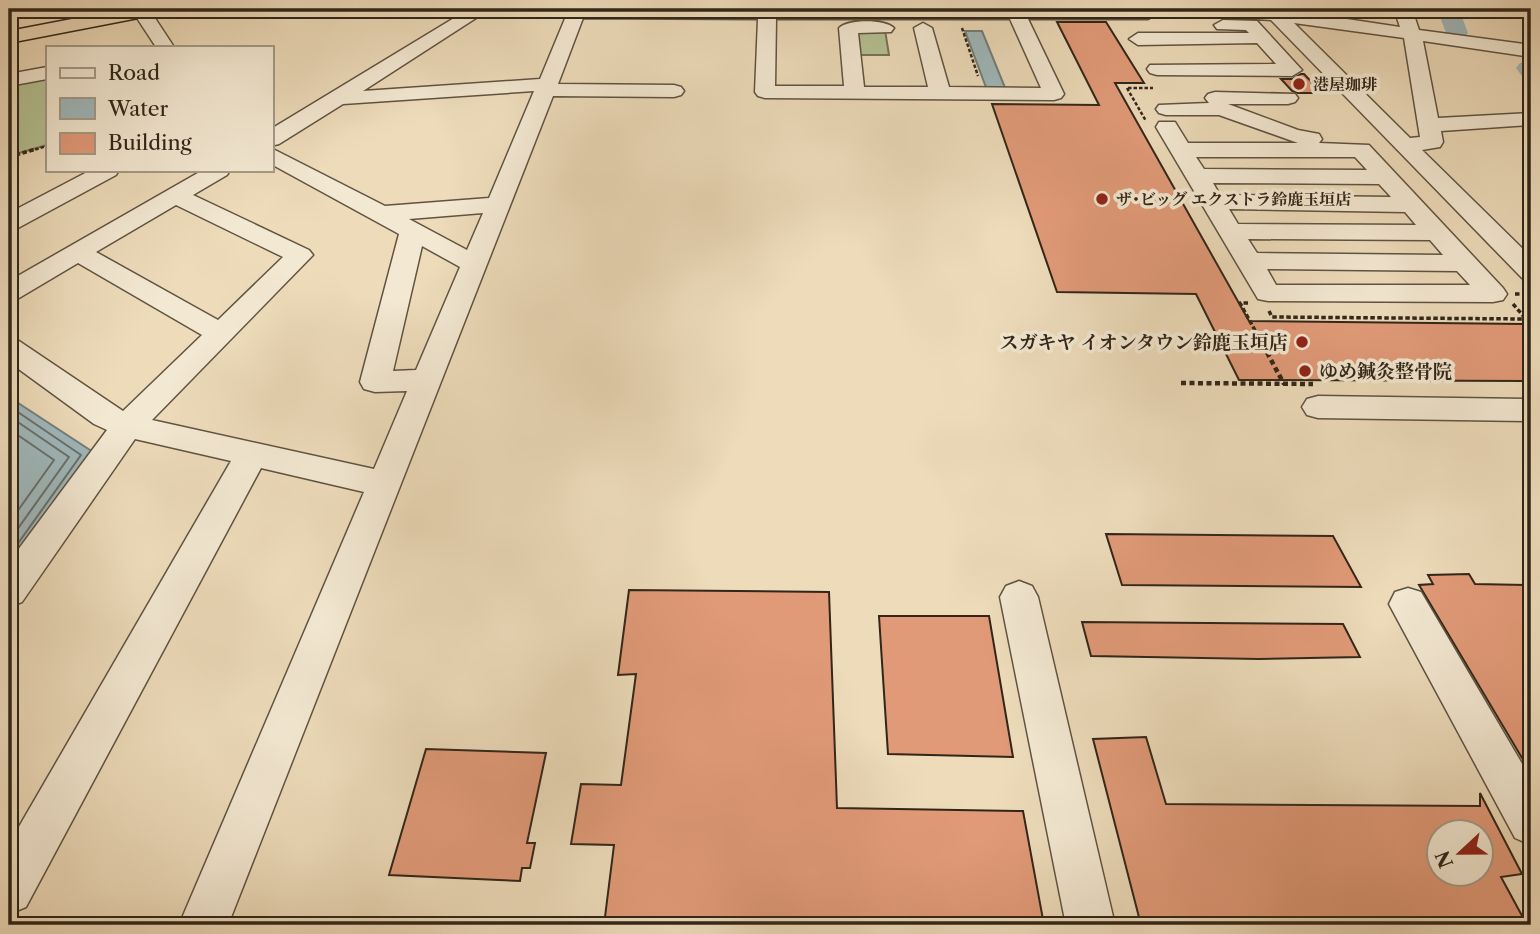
<svg xmlns="http://www.w3.org/2000/svg" width="1540" height="934" viewBox="0 0 1540 934" font-family="'Libre Caslon Text','Noto Serif JP',serif">
	<rect width="100%" height="100%" fill="#eddbba"/>
	<filter id="stains"><feTurbulence type="fractalNoise" baseFrequency=".00286" numOctaves="4"/><feColorMatrix values="0 0 0 0 .2 0 0 0 0 .09 0 0 0 0 .02 0 0 0 .5 -.17"/></filter>
	<radialGradient id="worn" r=".72"><stop offset=".6" stop-color="#630" stop-opacity="0"/><stop offset="1" stop-color="#630" stop-opacity=".3"/></radialGradient>
	<!-- green -->
	<path fill="#b4c193" stroke="#727456" stroke-width="2" d="M 862,30 L 885,30 L 889,55 L 857,55 L 853,34 Z
		M 47,76 L 47,145 L 9,156 L 9,82 Z"/>
	<!-- water -->
	<path fill="#9fb8bc" stroke="#737e7b" stroke-width="2" d="M 965,31 L 982,31 L 1006,90 L 987,90 Z
		M 9,397 L 93,452 L 9,568 Z"/>
	<g fill="none" stroke-linecap="round" stroke-linejoin="round">
		<!-- shore -->
		<path stroke="#686f6a" stroke-width="2" d="M 9,406 L 81,455 L 9,556
			M 9,416 L 69,457 L 9,541
			M 9,429 L 54,460 L 9,523"/>
		<!-- river -->
		<path fill="#9fb8bc" fill-rule="evenodd" d="M 1437,9 L 1459,9 L 1468,33 L 1464,38 L 1456,40 L 1448,38 Z
			M 1531,61 L 1531,79 L 1522,76 L 1516,68 L 1520,63 Z"/>
	</g>
	<!-- building -->
	<path fill="#e19a78" stroke="#312619" stroke-width="2" fill-rule="evenodd" d="M 1057,22 L 1106,22 L 1144,83 L 1115,83 L 1249,321 L 1531,324 L 1531,381 L 1239,380 L 1196,294 L 1057,292 L 992,104 L 1099,105 Z
		M 1301,74 L 1304,74 L 1322,93 L 1298,93 L 1292,91 L 1281,79 L 1292,79 Z
		M 1106,534 L 1333,536 L 1361,587 L 1122,585 Z
		M 1469,574 L 1475,584 L 1531,585 L 1531,773 L 1419,585 L 1433,584 L 1428,575 Z
		M 629,590 L 829,592 L 837,808 L 1023,811 L 1044,925 L 604,925 L 614,845 L 571,844 L 581,784 L 621,785 L 636,674 L 618,675 Z
		M 879,616 L 989,616 L 1013,757 L 888,754 Z
		M 1082,622 L 1343,624 L 1360,657 L 1259,659 L 1091,656 Z
		M 1146,737 L 1166,804 L 1480,806 L 1480,793 L 1522,874 L 1501,877 L 1527,925 L 1141,925 L 1093,739 ZM 1438,832 L 1480,832 L 1480,874 L 1438,874 Z
		M 426,749 L 546,753 L 527,843 L 535,843 L 530,868 L 522,868 L 520,881 L 389,875 Z"/>
	<g fill="none" stroke-linecap="round" stroke-linejoin="round">
		<!-- minor casing -->
		<g stroke="#605341" stroke-width="3">
			<path id="minor" d="M 131,9 L 149,9 L 174,47 L 156,47 Z
				M 469,9 L 490,9 L 363,91 L 540,79 L 569,9 L 1155,9 L 1157,14 L 1148,19 L 1028,19 L 1064,94 L 1061,98 L 1054,100 L 765,98 L 758,96 L 755,92 L 758,19 L 583,18 L 558,84 L 674,85 L 681,87 L 684,91 L 681,95 L 674,97 L 553,96 L 228,925 L 179,925 L 364,492 L 261,468 L 26,907 L 9,914 L 9,844 L 231,461 L 135,439 L 22,602 L 9,607 L 9,562 L 107,430 L 94,424 L 9,362 L 9,338 L 19,341 L 123,411 L 202,335 L 78,263 L 19,298 L 9,300 L 9,281 L 203,170 L 230,170 L 227,175 L 193,195 L 309,250 L 313,255 L 152,420 L 374,469 L 407,391 L 375,392 L 364,389 L 360,382 L 399,234 L 271,164 L 271,148 L 385,206 L 489,198 L 534,91 L 343,104 L 279,144 L 271,146 L 271,129 ZM 776,19 L 1010,19 L 1041,88 L 949,87 L 932,28 L 923,23 L 914,28 L 928,87 L 864,87 L 858,33 L 891,32 L 894,28 C 885,19 848,19 839,28 L 844,86 L 775,86 ZM 176,205 L 283,257 L 218,320 L 96,252 ZM 483,213 L 467,250 L 409,219 ZM 422,246 L 460,267 L 416,370 L 393,371 Z
				M 1176,9 L 1280,9 L 1400,27 L 1394,9 L 1412,9 L 1419,30 L 1531,45 L 1531,57 L 1423,41 L 1438,118 L 1531,113 L 1531,125 L 1441,131 L 1443,142 L 1440,147 L 1422,150 L 1531,257 L 1531,280 L 1522,278 L 1271,20 L 1185,14 ZM 1294,23 L 1404,38 L 1420,137 L 1410,138 Z
				M 1521,9 L 1531,9 L 1531,14 L 1524,13 Z
				M 1223,20 L 1257,21 L 1302,70 L 1292,76 L 1157,75 L 1150,73 L 1147,69 L 1150,65 L 1276,64 L 1257,43 L 1138,45 L 1129,39 L 1138,33 L 1249,33 L 1246,30 L 1217,29 L 1214,25 Z
				M 47,67 L 47,79 L 9,86 L 9,74 Z
				M 1215,92 L 1295,94 L 1298,98 L 1295,102 L 1288,104 L 1228,104 L 1298,130 L 1319,134 L 1322,139 L 1319,143 L 1369,145 L 1503,288 L 1507,294 L 1503,300 L 1493,302 L 1268,301 L 1258,299 L 1156,127 L 1159,122 L 1175,122 L 1188,143 L 1298,143 L 1219,115 L 1166,115 L 1159,113 L 1156,109 L 1159,105 L 1209,103 L 1205,98 L 1208,94 ZM 1196,157 L 1355,157 L 1367,170 L 1204,169 ZM 1213,183 L 1379,184 L 1391,197 L 1220,195 ZM 1229,209 L 1405,212 L 1416,225 L 1238,224 ZM 1248,239 L 1430,240 L 1443,255 L 1257,253 ZM 1267,269 L 1457,271 L 1470,285 L 1276,285 Z
				M 91,170 L 119,170 L 116,175 L 18,228 L 9,230 L 9,213 Z
				M 1318,396 L 1531,399 L 1531,421 L 1318,418 L 1307,415 L 1302,407 L 1307,399 Z
				M 1019,581 L 1032,586 L 1038,597 L 1115,925 L 1066,925 L 1000,597 L 1006,586 Z
				M 1408,588 L 1421,592 L 1531,779 L 1531,845 L 1515,838 L 1389,604 L 1395,592 Z"/>
		</g>
		<!-- highway casing -->
		<g stroke="#312619" stroke-width="3">
			<path id="highway" d="M 124,9 L 164,9 L 161,13 L 154,15 L 9,43 L 9,31 Z"/>
		</g>
		<!-- path-far2 -->
		<path stroke="#312619" stroke-width="2.5" stroke-dasharray="3.5 2" stroke-linecap="butt" d="M 962,28 L 978,76
			M 1127,88 L 1146,121
			M 1128,88 L 1153,88
			M 30,151 L 47,146"/>
		<!-- path-far1 -->
		<path stroke="#312619" stroke-width="3.5" stroke-dasharray="4.5 2.5" stroke-linecap="butt" d="M 9,157 L 36,149
			M 1515,294 L 1531,294
			M 1248,303 L 1240,303 L 1264,347
			M 1513,304 L 1526,319
			M 1269,311 L 1272,317 L 1526,319"/>
		<!-- path -->
		<path stroke="#312619" stroke-width="4.5" stroke-dasharray="5 3.5" stroke-linecap="butt" d="M 1263,345 L 1284,384
			M 1181,383 L 1313,384"/>
		<!-- minor -->
		<use href="#minor" fill="#f3e8d2" fill-rule="evenodd"/>
		<!-- highway -->
		<use href="#highway" fill="#eddbba" fill-rule="evenodd"/>
	</g>
	<!-- markers -->
	<g fill="#8f2418" stroke="#f3e8d2" stroke-width="2.5">
		<circle cx="1299" cy="84" r="7"/>
		<circle cx="1102" cy="199" r="7"/>
		<circle cx="1302" cy="342" r="7"/>
		<circle cx="1305" cy="371" r="7"/>
	</g>
	<g text-anchor="middle" stroke-width="7" stroke-linejoin="round" paint-order="stroke">
		<!-- far-poi labels -->
		<g font-size="16" font-weight="bold" fill="#312619" stroke="#f3e8d2" text-anchor="start">
			<text x="1313" y="90">港屋珈琲</text>
			<text x="1116" y="205">ザ･ビッグ エクストラ鈴鹿玉垣店</text>
		</g>
		<!-- poi labels -->
		<g font-size="19" font-weight="bold" fill="#312619" stroke="#f3e8d2" text-anchor="end">
			<text x="1288" y="349">スガキヤ イオンタウン鈴鹿玉垣店</text>
			<text x="1319" y="378" text-anchor="start">ゆめ鍼灸整骨院</text>
		</g>
	</g>
	<!-- margin -->
	<rect width="1540" height="934" fill="none" stroke="#eddbba" stroke-width="35"/>
	<rect x="10" y="10" width="1519" height="913" fill="none" stroke="#312619" stroke-width="3.5"/>
	<rect x="18" y="18" width="1505" height="899" fill="none" stroke="#312619" stroke-width="2"/>
	<!-- legend -->
	<rect x="46" y="46" width="228" height="126" fill="#f3e8d2" stroke="#a59a88" stroke-width="2"/>
	<rect x="60" y="68" width="35" height="10" fill="#f3e8d2" stroke="#a59a88" stroke-width="2"/>
	<text x="108" y="80" font-size="21" fill="#312619">Road</text>
	<rect x="60" y="98" width="35" height="21" fill="#9fb8bc" stroke="#a59a88" stroke-width="2"/>
	<text x="108" y="116" font-size="21" fill="#312619">Water</text>
	<rect x="60" y="133" width="35" height="21" fill="#e19a78" stroke="#a59a88" stroke-width="2"/>
	<text x="108" y="150" font-size="21" fill="#312619">Building</text>
	<!-- north arrow -->
	<g transform="translate(1460 853) rotate(248)"><circle r="33" fill="#f3e8d2" stroke="#a59a88" stroke-width="2"/>
	<path d="M0-5L12 26L0 18L-12 26Z" fill="#8f2418"/>
	<text y="-10" font-size="19" font-weight="bold" text-anchor="middle" fill="#312619">N</text>
	</g>
	<rect width="100%" height="100%" filter="url(#stains)"/>
	<rect width="100%" height="100%" fill="url(#worn)"/>
</svg>
